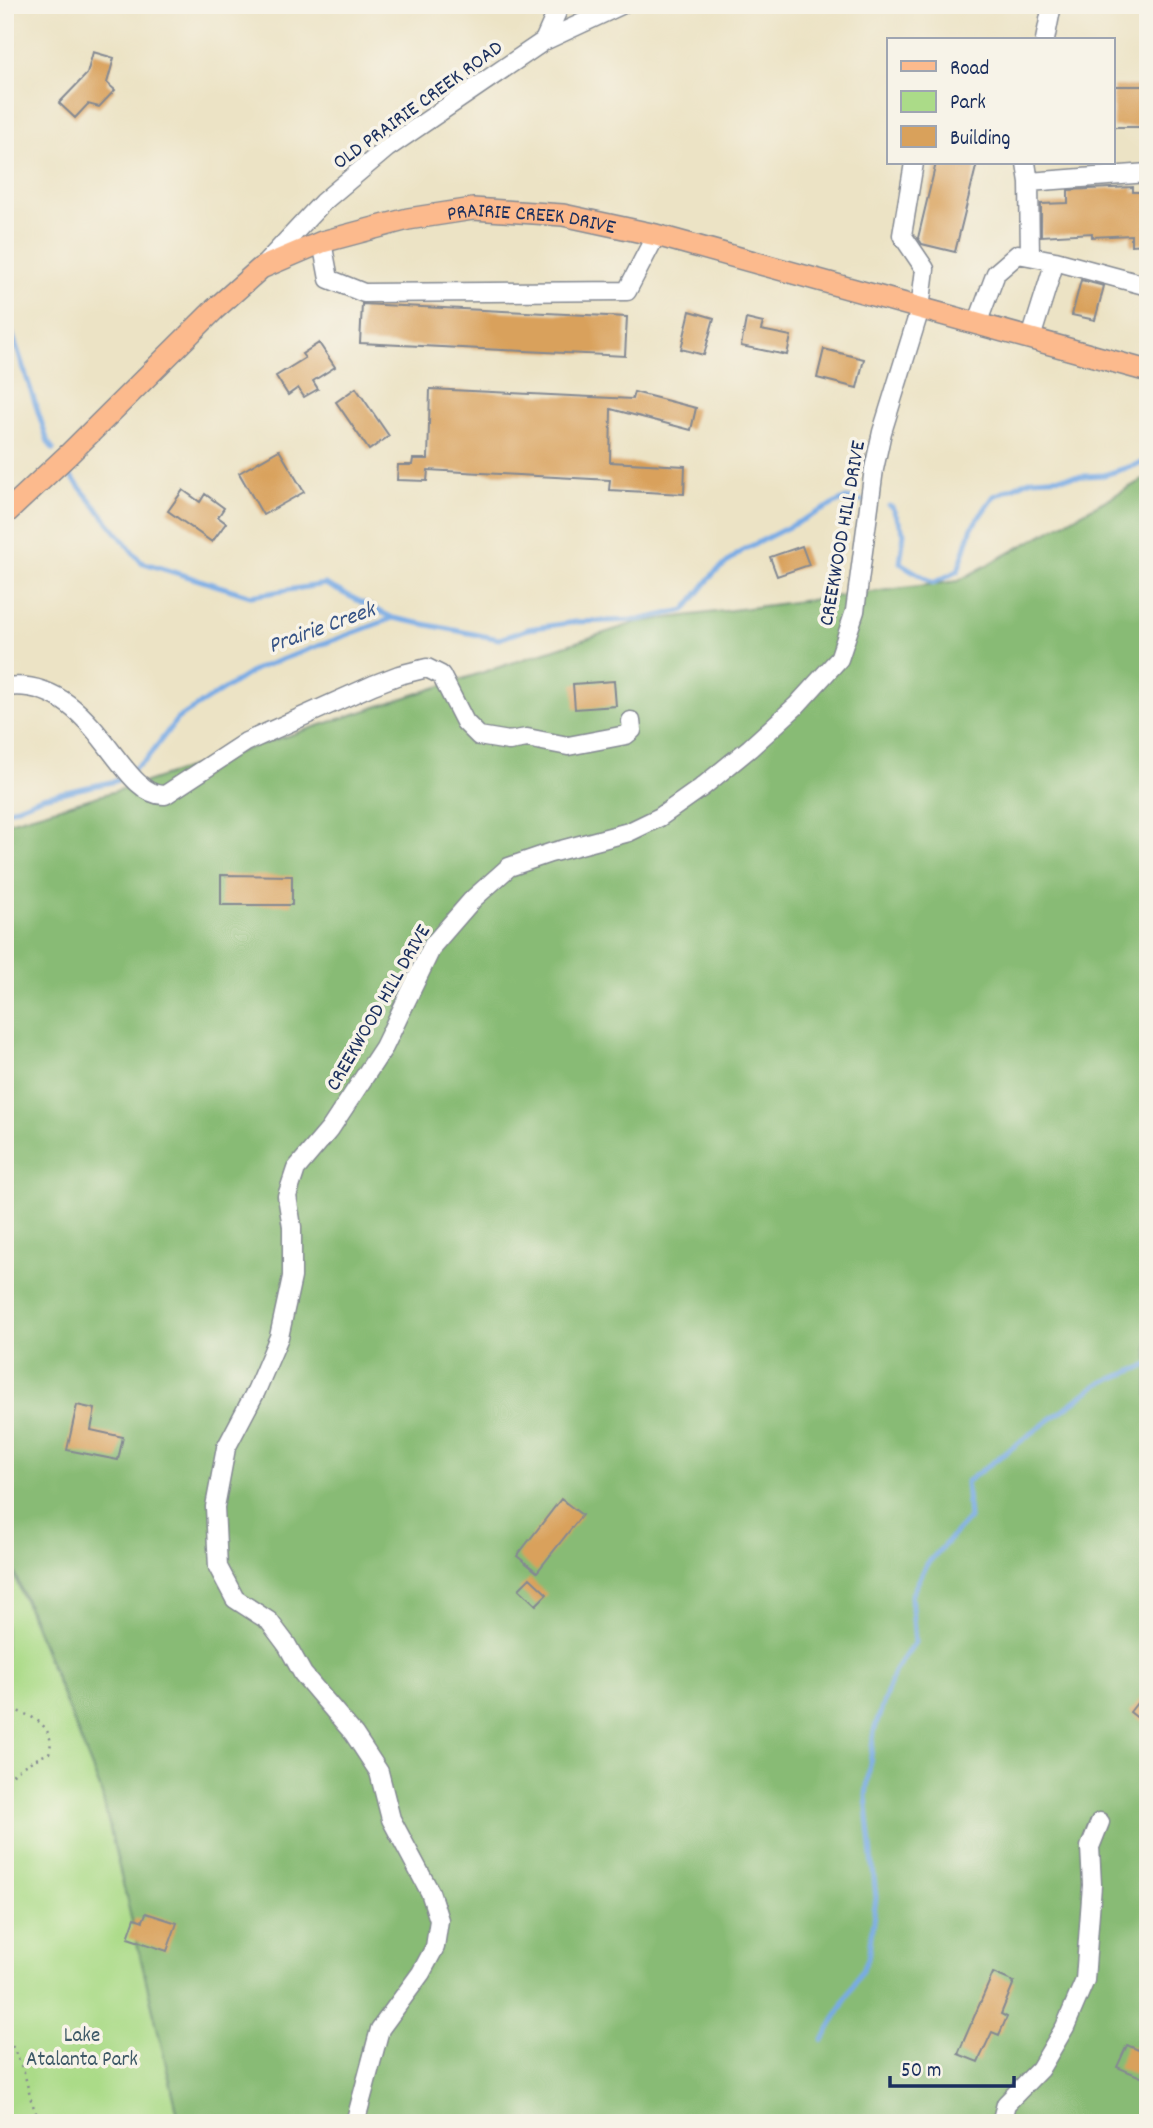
<svg xmlns="http://www.w3.org/2000/svg" width="1153" height="2128" viewBox="0 0 1153 2128" font-family="Dekko,sans-serif">
	<rect width="100%" height="100%" fill="#f7f3e8"/>
	<filter id="ink" filterUnits="userSpaceOnUse"><feTurbulence type="fractalNoise" baseFrequency=".0143" numOctaves="2"/><feDisplacementMap in="SourceGraphic" scale="14" xChannelSelector="R" yChannelSelector="G"/><feConvolveMatrix kernelMatrix="1 2 1 2 8 2 1 2 1" color-interpolation-filters="sRGB"/></filter>
	<filter id="wash" filterUnits="userSpaceOnUse"><feTurbulence type="fractalNoise" baseFrequency=".00686" numOctaves="4" result="noise"/><feDisplacementMap in="SourceGraphic" scale="28" xChannelSelector="R" yChannelSelector="G"/><feGaussianBlur stdDeviation="1.57" result="paint"/><feColorMatrix in="noise" values="0 0 0 0 0 0 0 0 0 0 0 0 0 0 0 0 0 1.4 0 .05"/><feComposite in="paint" operator="in"/></filter>
	<g filter="url(#wash)">
		<rect width="100%" height="100%" fill="#ece3c5"/>
		<!-- green -->
		<path fill="#abdb88" stroke="#638573" stroke-width="2" d="M 5,1553 L 101,1791 L 180,2123 L 5,2123 Z"/>
		<!-- forest -->
		<path fill="#88bb74" stroke="#527569" stroke-width="2" d="M 1148,477 L 1148,2123 L 180,2123 L 101,1791 L 5,1548 L 5,823 L 133,786 L 638,622 L 958,581 Z"/>
		<g fill="none" stroke-linecap="round" stroke-linejoin="round">
			<!-- stream -->
			<path stroke="#78abe5" stroke-width="5" d="M 5,316 L 8,321 L 48,442 L 53,449
				M 69,474 L 141,562 L 251,596 L 325,584 L 393,618
				M 889,506 L 892,507 L 904,533 L 900,563 L 933,583 L 958,571 L 972,527 L 994,496 L 1032,479 L 1104,475 L 1148,461
				M 5,812 L 42,797 L 116,781 L 146,760 L 177,719 L 256,669 L 393,618 L 499,639 L 528,629 L 575,622 L 639,620 L 685,610 L 714,573 L 743,550 L 846,498 L 862,501
				M 823,2040 L 868,1959 L 876,1898 L 866,1796 L 874,1731 L 894,1672 L 915,1642 L 911,1596 L 927,1564 L 969,1518 L 966,1482 L 1098,1384 L 1148,1365"/>
		</g>
		<g id="blocks">
			<!-- building -->
			<path fill="#d9a15b" d="M 93,52 L 114,58 L 107,83 L 115,90 L 99,107 L 88,104 L 75,118 L 59,103 L 87,74 Z
				M 1113,86 L 1148,86 L 1148,127 L 1113,127 Z
				M 936,163 L 977,163 L 955,252 L 922,244 L 918,238 Z
				M 1133,187 L 1133,192 L 1148,192 L 1148,244 L 1131,245 L 1131,235 L 1092,237 L 1092,233 L 1041,236 L 1041,204 L 1068,203 L 1068,190 Z
				M 1081,280 L 1104,286 L 1095,320 L 1072,315 Z
				M 362,304 L 627,317 L 625,356 L 360,343 Z
				M 690,311 L 714,318 L 704,355 L 681,349 Z
				M 746,319 L 763,323 L 761,330 L 791,336 L 787,355 L 741,346 Z
				M 319,343 L 335,367 L 313,381 L 318,389 L 304,397 L 298,388 L 288,395 L 276,376 L 305,358 L 302,354 Z
				M 824,349 L 864,359 L 857,388 L 817,378 Z
				M 356,388 L 389,436 L 369,450 L 336,402 Z
				M 430,389 L 632,399 L 634,392 L 696,408 L 691,430 L 611,409 L 610,462 L 685,466 L 684,494 L 609,490 L 610,480 L 428,470 L 427,481 L 397,480 L 398,465 L 412,465 L 413,459 L 428,459 Z
				M 279,450 L 304,492 L 263,515 L 239,473 Z
				M 183,490 L 200,502 L 205,494 L 224,508 L 218,517 L 226,523 L 212,542 L 168,511 Z
				M 802,546 L 809,565 L 777,576 L 770,557 Z
				M 614,681 L 616,706 L 575,709 L 573,684 Z
				M 221,875 L 292,876 L 292,905 L 221,905 Z
				M 77,1405 L 95,1409 L 91,1430 L 123,1437 L 118,1460 L 67,1450 Z
				M 561,1499 L 582,1515 L 537,1572 L 517,1556 Z
				M 530,1578 L 547,1594 L 536,1605 L 519,1589 Z
				M 1148,1689 L 1148,1726 L 1130,1712 Z
				M 146,1913 L 177,1923 L 167,1951 L 128,1938 L 135,1918 L 143,1921 Z
				M 993,1973 L 1014,1982 L 1001,2014 L 1007,2017 L 999,2035 L 992,2032 L 978,2062 L 958,2054 Z
				M 1127,2045 L 1148,2054 L 1148,2080 L 1117,2067 Z"/>
		</g>
	</g>
	<g filter="url(#ink)">
		<use href="#blocks" fill-opacity="0" stroke="#848992" stroke-width="2"/>
		<g fill="none" stroke-linecap="round" stroke-linejoin="round">
			<!-- minor casing -->
			<g stroke="#848992" stroke-width="21">
				<path id="minor" d="M 1045,40 L 1052,5
					M 544,41 L 560,5
					M 1026,163 L 1029,182 L 1030,256
					M 1029,182 L 1148,173
					M 322,242 L 329,279 L 364,293 L 627,291 L 656,235
					M 1055,261 L 1148,286
					M 264,265 L 323,202 L 387,148 L 544,41 L 621,5
					M 977,324 L 996,273 L 1018,254 L 1055,261 L 1031,338
					M 5,687 C 94,675 118,798 165,795 L 246,742 L 373,685 L 399,675 L 427,668 L 441,675 L 465,722 L 479,736 L 509,741 L 527,738 L 568,746 L 626,735 L 632,730 L 631,721
					M 355,2123 L 380,2029 L 421,1973 L 435,1947 L 439,1920 L 430,1892 L 391,1819 L 379,1772 L 354,1734 L 303,1674 L 287,1645 L 269,1621 L 235,1599 L 218,1567 L 215,1507 L 226,1448 L 256,1391 L 279,1337 L 292,1277 L 292,1227 L 287,1196 L 296,1169 L 330,1129 L 384,1047 L 433,945 L 473,899 L 509,867 L 550,853 L 629,832 L 660,817 L 701,788 L 750,748 L 796,706 L 839,659 L 855,611 L 874,469 L 882,432 L 920,309 L 925,269 L 902,235 L 914,163
					M 1001,2123 L 1006,2104 L 1040,2069 L 1065,2027 L 1085,1980 L 1092,1885 L 1090,1847 L 1100,1822"/>
			</g>
			<!-- major casing -->
			<g stroke="#848992" stroke-width="24">
				<g id="major">
					<path id="s1" d="M 5,514 L 69,454 L 215,309 L 261,268 L 322,242 L 408,219 L 473,209 L 563,215 L 656,235 L 1148,371"/>
				</g>
			</g>
			<!-- path -->
			<path stroke="#848992" stroke-width="2.5" stroke-dasharray="2 5" stroke-linecap="butt" d="M 5,1709 C 27,1711 58,1726 49,1753 C 33,1760 15,1769 5,1783
				M 5,1732 L 8,1740 L 5,1744
				M 5,2019 L 9,2039 L 24,2072 L 31,2100 L 40,2123"/>
			<!-- minor -->
			<use href="#minor" stroke="#fff" stroke-width="18"/>
			<!-- major -->
			<use href="#major" stroke="#fcba8d" stroke-width="21"/>
		</g>
	</g>
	<g text-anchor="middle" stroke-width="7" stroke-linejoin="round" paint-order="stroke">
		<!-- street labels -->
		<g font-size="21" fill="#1b2f5e" stroke="#f7f3e8">
			<text transform="translate(417 104) rotate(-36)" y="7">OLD PRAIRIE CREEK ROAD</text>
			<text dy="7" stroke="none"><textPath href="#s1" startOffset="635">PRAIRIE CREEK DRIVE</textPath></text>
			<text transform="translate(841 533) rotate(-80)" y="7">CREEKWOOD HILL DRIVE</text>
			<text transform="translate(377 1007) rotate(-60)" y="7">CREEKWOOD HILL DRIVE</text>
		</g>
		<!-- park labels -->
		<g font-size="21" fill="#3f5a68" stroke="#f7f3e8">
			<text x="82" y="2041">Lake<tspan x="82" dy="24">Atalanta Park</tspan></text>
		</g>
		<!-- water labels -->
		<g font-size="23" font-style="italic" fill="#375486" stroke="#f7f3e8">
			<text transform="translate(321 626) rotate(-20)" y="8">Prairie Creek</text>
		</g>
	</g>
	<!-- margin -->
	<rect width="1153" height="2128" fill="none" stroke="#f7f3e8" stroke-width="28"/>
	<!-- legend -->
	<rect x="887" y="38" width="228" height="126" fill="#f7f3e8" stroke="#9fa5b1" stroke-width="2"/>
	<rect x="901" y="61" width="35" height="10" fill="#fcba8d" stroke="#9fa5b1" stroke-width="2"/>
	<text x="950" y="74" font-size="21" fill="#1b2f5e">Road</text>
	<rect x="901" y="91" width="35" height="21" fill="#abdb88" stroke="#9fa5b1" stroke-width="2"/>
	<text x="950" y="108" font-size="21" fill="#1b2f5e">Park</text>
	<rect x="901" y="126" width="35" height="21" fill="#d9a15b" stroke="#9fa5b1" stroke-width="2"/>
	<text x="950" y="144" font-size="21" fill="#1b2f5e">Building</text>
	<!-- scale -->
	<path d="M890 2076v10h124v-10" fill="none" stroke="#1b2f5e" stroke-width="3.5"/>
	<text x="901" y="2076" font-size="21" fill="#1b2f5e" stroke="#f7f3e8" stroke-width="5" paint-order="stroke">50 m</text>
</svg>
